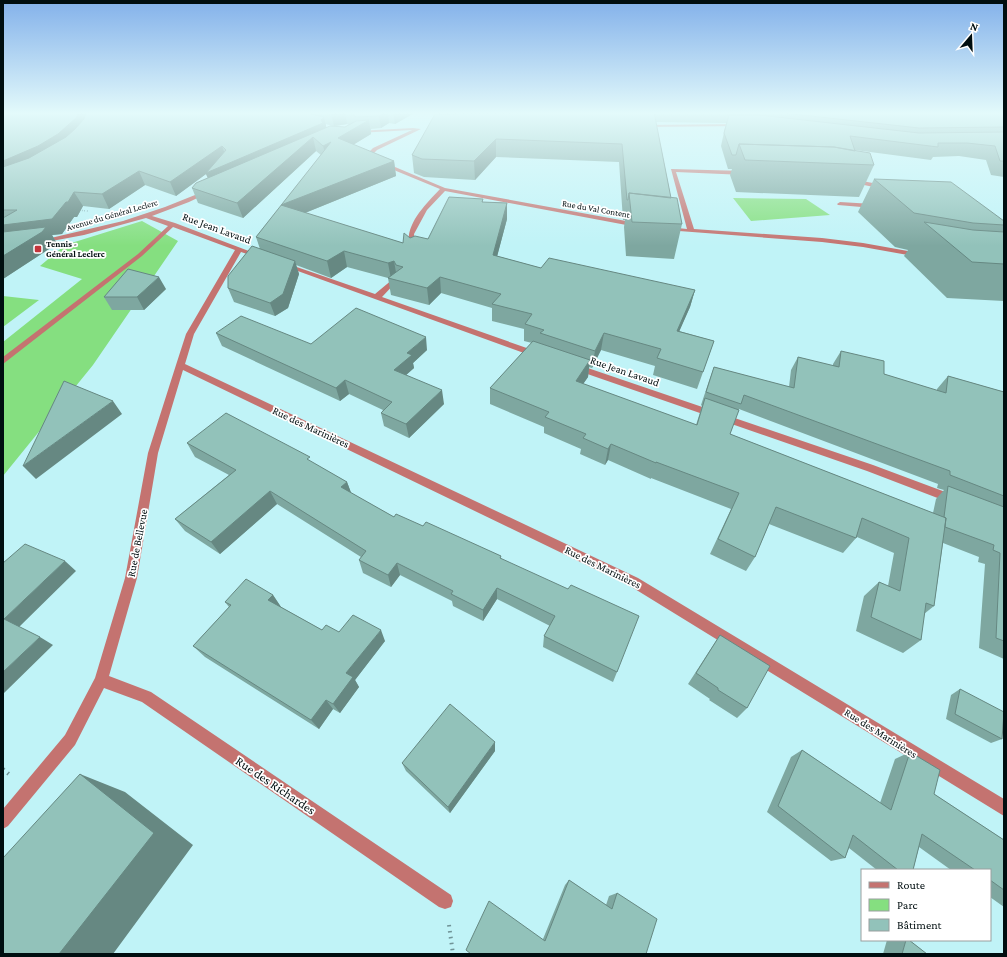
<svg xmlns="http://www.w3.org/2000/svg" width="1007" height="957" viewBox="0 0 1007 957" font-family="'Crimson Pro',serif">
	<rect width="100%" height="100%" fill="#c0f3f7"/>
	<!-- green -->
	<path fill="#85df80" d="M 733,198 L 806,199 L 830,215 L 751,221 Z
		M 142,221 L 178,241 L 93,365 L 3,476 L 3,342 L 82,279 L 40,266 L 65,245 Z
		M 3,296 L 39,300 L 3,327 Z"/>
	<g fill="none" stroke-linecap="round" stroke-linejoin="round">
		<!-- path-far1 -->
		<path stroke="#709397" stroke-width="1.5" stroke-dasharray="0.5 2" stroke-linecap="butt" d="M 77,210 L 88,211"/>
		<!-- path -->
		<path stroke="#709397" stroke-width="4" stroke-dasharray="1.5 4.5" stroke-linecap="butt" d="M 3,769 L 10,775
			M 449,925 L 453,954"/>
		<!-- minor -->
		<path fill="#c47370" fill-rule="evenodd" d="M 739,124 L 741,126 L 643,127 L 641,126 L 643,125 Z
			M 413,128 L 421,129 L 377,150 L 373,154 L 376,159 L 445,188 L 637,223 L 640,225 L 637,227 L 445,191 L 427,210 L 414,234 L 416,251 L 411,252 C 401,228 424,206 440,189 L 372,161 L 367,154 L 373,148 L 412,130 L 357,133 L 355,132 L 357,131 Z
			M 671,169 L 745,171 L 748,173 L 745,175 L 676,172 L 694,229 L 822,238 L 863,243 L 919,253 L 922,255 L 919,257 L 863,247 L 822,242 L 666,230 L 665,229 L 668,227 L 687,229 Z
			M 852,179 L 883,185 L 886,187 L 883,189 L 850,182 L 849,181 Z
			M 205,191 L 210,192 L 189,202 L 152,216 L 175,223 L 262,256 L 259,258 L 241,252 L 194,334 L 185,364 L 638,578 L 1004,799 L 1004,816 L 630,586 L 183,370 L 158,453 L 137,578 L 109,676 L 151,692 L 451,895 L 453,901 L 451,907 L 445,909 L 439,907 L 142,702 L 104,688 L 75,745 L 8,826 L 3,829 L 3,809 L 65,735 L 95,678 L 125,578 L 148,453 L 176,365 L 186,334 L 235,250 L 173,227 L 142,256 L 3,364 L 3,357 L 138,254 L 168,226 L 146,218 L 84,235 L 41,243 L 38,241 L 123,221 L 165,207 Z
			M 840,202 L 873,204 L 876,206 L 873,208 L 838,205 L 837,204 Z
			M 284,264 L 288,264 L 375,294 L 393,279 L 397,279 L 397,281 L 382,297 L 541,353 L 542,355 L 541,357 L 535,357 L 284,266 Z
			M 576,364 L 873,465 L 956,496 L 957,499 L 956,502 L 948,502 L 867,471 L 573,369 L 572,367 L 573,365 Z"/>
	</g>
	<!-- wall -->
	<path fill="#7ea7a0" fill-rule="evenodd" d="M 3,112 L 416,112 L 395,124 L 389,123 L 381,128 L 371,129 L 371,134 L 353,145 L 394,161 L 396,176 L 305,213 L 403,243 L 410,238 L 428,239 L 483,199 L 483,202 L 507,203 L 507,219 L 497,256 L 541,268 L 695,290 L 690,307 L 679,331 L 714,341 L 697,389 L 653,375 L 655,366 L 601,350 L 592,368 L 589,367 L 588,377 L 583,384 L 696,425 L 702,406 L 701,405 L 709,381 L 714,367 L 789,387 L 791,370 L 798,357 L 833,366 L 833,364 L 841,351 L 884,374 L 937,391 L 937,389 L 948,376 L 1004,392 L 1004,659 L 979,648 L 985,564 L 978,562 L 979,557 L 943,543 L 934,606 L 924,614 L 921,640 L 903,653 L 856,631 L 864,596 L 879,582 L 888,586 L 894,553 L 857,537 L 856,538 L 843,553 L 769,524 L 755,557 L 746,571 L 710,554 L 731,509 L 651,478 L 651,479 L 608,460 L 605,465 L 580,454 L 581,449 L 544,433 L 544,427 L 490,404 L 490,388 L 532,343 L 524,341 L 524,329 L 492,321 L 492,308 L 441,293 L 429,305 L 391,295 L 388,278 L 347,267 L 331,278 L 296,265 L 299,274 L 288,308 L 275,316 L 234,302 L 228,288 L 260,249 L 256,237 L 321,155 L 316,151 L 243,218 L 198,203 L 192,188 L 208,178 L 206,174 L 176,196 L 145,185 L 109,209 L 83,206 L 77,217 L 74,217 L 62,234 L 52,235 L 56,242 L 52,247 L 3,279 ZM 326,124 L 332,126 L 326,128 ZM 347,124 L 349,125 L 345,127 L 336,126 ZM 739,409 L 938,484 L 937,488 L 944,490 L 936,499 L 933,513 L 730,434 Z
		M 439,112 L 1004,112 L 1004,177 L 991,175 L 986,160 L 959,156 L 933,157 L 931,160 L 855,150 L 874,165 L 859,197 L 736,192 L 730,175 L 732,169 L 728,169 L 721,146 L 726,123 L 656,122 L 671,198 L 682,224 L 674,259 L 626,256 L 624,227 L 625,220 L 623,220 L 619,162 L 496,157 L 475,180 L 424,177 L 414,173 L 412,155 Z
		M 874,179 L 1004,221 L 1004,301 L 947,298 L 904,256 L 908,250 L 895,247 L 858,212 Z
		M 166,289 L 144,310 L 112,310 L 104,297 Z
		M 216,333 L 311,344 L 427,350 L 413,363 L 414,368 L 406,375 L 444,404 L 409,438 L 384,426 L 381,413 L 383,410 L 349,394 L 340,401 L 222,346 Z
		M 187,443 L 311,462 L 347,482 L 351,493 L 394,517 L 423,526 L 501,556 L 501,558 L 617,672 L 613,682 L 543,647 L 544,636 L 550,626 L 497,599 L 483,621 L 453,606 L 452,601 L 400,575 L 391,587 L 363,573 L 359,560 L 361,557 L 277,504 L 220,554 L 185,531 L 175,519 L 229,475 L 195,457 Z
		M 273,595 L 281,607 L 322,630 L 339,632 L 385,641 L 355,680 L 359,687 L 340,713 L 333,709 L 319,729 L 205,657 L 193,646 L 229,607 L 225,602 Z
		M 720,635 L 747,708 L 737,718 L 709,700 L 710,699 L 688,684 L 712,647 Z
		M 960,689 L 1002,739 L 991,743 L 946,719 L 951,695 Z
		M 802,750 L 880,803 L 895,759 L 910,752 L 934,794 L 1004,840 L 1004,907 L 990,897 L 990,870 L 951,870 L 919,847 L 913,870 L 877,870 L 849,848 L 845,858 L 831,861 L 767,812 L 791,757 Z
		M 495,751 L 450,813 L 406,771 L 402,763 Z
		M 569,880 L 606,905 L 609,896 L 617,893 L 646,954 L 471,954 L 543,939 L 565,885 Z
		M 887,940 L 909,940 L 927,954 L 883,954 Z"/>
	<!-- shaded-wall -->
	<path fill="#668882" d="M 78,112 L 89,112 L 83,130 L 3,178 L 3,161 Z
		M 342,112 L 345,112 L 347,124 L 334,126 L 331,114 Z
		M 385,112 L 388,112 L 389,123 L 381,128 L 379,116 Z
		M 393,112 L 416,112 L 395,124 Z
		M 324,117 L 327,130 L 313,137 L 316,151 L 243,218 L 237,203 L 212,187 L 206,174 L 176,196 L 170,182 L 222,146 L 227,159 L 321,120 Z
		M 369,120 L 371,134 L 341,152 L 338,138 Z
		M 496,139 L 496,157 L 475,180 L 474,161 Z
		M 331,142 L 327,160 L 323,146 Z
		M 394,161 L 396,176 L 285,221 L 281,205 Z
		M 139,171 L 145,185 L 109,209 L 102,194 Z
		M 74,192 L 83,206 L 77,217 L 74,217 L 62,234 L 52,235 L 56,242 L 52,247 L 3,279 L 3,225 Z
		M 507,203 L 507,219 L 493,272 L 493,255 Z
		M 344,251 L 347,267 L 331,278 L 327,261 Z
		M 295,261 L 299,274 L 288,308 L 275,316 L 270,303 Z
		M 394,261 L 397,278 L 391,279 L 388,263 Z
		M 159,277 L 166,289 L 144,310 L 137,297 Z
		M 440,277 L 441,293 L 429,305 L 427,288 Z
		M 695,290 L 690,307 L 672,348 L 677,331 Z
		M 604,333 L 601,350 L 592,368 L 595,351 Z
		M 426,337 L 427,350 L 413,363 L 414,368 L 397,383 L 394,370 L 407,353 Z
		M 590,360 L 588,377 L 574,397 L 576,381 Z
		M 345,380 L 349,394 L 340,401 L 336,388 Z
		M 442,390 L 444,404 L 409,438 L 406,424 Z
		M 113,401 L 122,414 L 36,479 L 23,466 Z
		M 611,444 L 608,460 L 605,465 L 608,449 Z
		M 347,482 L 352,495 L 341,487 Z
		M 270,491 L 277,504 L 220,554 L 211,542 Z
		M 65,561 L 76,571 L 18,628 L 4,619 Z
		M 397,563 L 400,575 L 391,587 L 388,575 Z
		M 497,588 L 497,599 L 483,621 L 483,610 Z
		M 273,595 L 281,607 L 276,612 L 268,600 Z
		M 381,630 L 385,641 L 355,680 L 359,687 L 340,713 L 333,704 L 346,673 Z
		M 40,637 L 53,645 L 3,694 L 3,672 Z
		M 326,700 L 333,709 L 319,729 L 311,720 Z
		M 495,742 L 495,751 L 450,813 L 448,807 Z
		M 80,774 L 125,792 L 193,845 L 113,954 L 59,954 Z"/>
	<!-- building -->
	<path fill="#92c2ba" stroke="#668882" d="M 3,112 L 78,112 L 77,117 L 58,134 L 38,146 L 3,161 Z
		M 86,112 L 303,112 L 324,117 L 321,120 L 323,123 L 206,173 L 226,150 L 222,146 L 170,182 L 139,171 L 102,194 L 74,192 L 68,202 L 66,202 L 52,219 L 3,225 L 3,218 L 17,210 L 3,210 L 3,167 L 29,158 L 66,137 L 75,129 L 84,119 Z
		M 324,112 L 342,112 L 331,114 Z
		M 347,112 L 385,112 L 379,116 L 356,117 L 352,113 Z
		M 439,112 L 576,112 L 439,114 Z
		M 612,112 L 654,112 L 671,198 L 629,193 L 628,200 L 627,200 L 622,144 L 496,139 L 474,161 L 422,159 L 412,155 L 435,114 Z
		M 775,112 L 1004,112 L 1004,127 L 919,128 Z
		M 729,115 L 759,115 L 919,133 L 1004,132 L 1004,161 L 1000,161 L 995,146 L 967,143 L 938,143 L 938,147 L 850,136 L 855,151 L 834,147 L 739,144 L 736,155 L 732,155 L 724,133 Z
		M 369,120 L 338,138 L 394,161 L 281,205 L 403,243 L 404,233 L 410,238 L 415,236 L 428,239 L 449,197 L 483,199 L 482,202 L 507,203 L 493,255 L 541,268 L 549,258 L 695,290 L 677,331 L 714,341 L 703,372 L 657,358 L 661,349 L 604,333 L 595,351 L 540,333 L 544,330 L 525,324 L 532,314 L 492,304 L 501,294 L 440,277 L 427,288 L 388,278 L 403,267 L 396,265 L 394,261 L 388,263 L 344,251 L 327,261 L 256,237 L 331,142 L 323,146 L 313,137 L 237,203 L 192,188 L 196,183 L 330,126 L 345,127 L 356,121 Z
		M 739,144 L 834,147 L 870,153 L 874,165 L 745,160 Z
		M 874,179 L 951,182 L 1004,221 L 1004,225 L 973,223 L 914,213 Z
		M 629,193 L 677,198 L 682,224 L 632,222 Z
		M 924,222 L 973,230 L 1004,232 L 1004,264 L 972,262 Z
		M 46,227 L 42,232 L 3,256 L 3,232 Z
		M 252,246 L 295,261 L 283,294 L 270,303 L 228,288 L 228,276 Z
		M 128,269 L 159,277 L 137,297 L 104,297 Z
		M 356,308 L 426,337 L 407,353 L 412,355 L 394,370 L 442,390 L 406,424 L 381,413 L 392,402 L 345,380 L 336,388 L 216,333 L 241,316 L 311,344 Z
		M 533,341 L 590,360 L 576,381 L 697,425 L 705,398 L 739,410 L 730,434 L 946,518 L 934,606 L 926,603 L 921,640 L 871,617 L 879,582 L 900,591 L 909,538 L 862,518 L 856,538 L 776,507 L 755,557 L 718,539 L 739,493 L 656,462 L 656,463 L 611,444 L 608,449 L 583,438 L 586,434 L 545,417 L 549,412 L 490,388 Z
		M 841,351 L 884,361 L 884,374 L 946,393 L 948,376 L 1004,392 L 1004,496 L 950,475 L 950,471 L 744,395 L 741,404 L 706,392 L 714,367 L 794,388 L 798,357 L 839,367 Z
		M 64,381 L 113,401 L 23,466 Z
		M 226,413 L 310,457 L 307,459 L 347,482 L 341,487 L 394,517 L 396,514 L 423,526 L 426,522 L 501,556 L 500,558 L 568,589 L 571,585 L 639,616 L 617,672 L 544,636 L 555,616 L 497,588 L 483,610 L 451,594 L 453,591 L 397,563 L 388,575 L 359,560 L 366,551 L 270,491 L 211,542 L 175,519 L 236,470 L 187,443 Z
		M 948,486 L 1004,507 L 1004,641 L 996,638 L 1000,553 L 993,550 L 994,545 L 945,527 L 946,518 L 944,517 Z
		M 25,544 L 65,561 L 4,619 L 40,637 L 3,672 L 3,563 Z
		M 246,579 L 273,595 L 268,600 L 322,630 L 326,625 L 339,632 L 353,615 L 381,630 L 346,673 L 353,677 L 333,704 L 326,700 L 311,720 L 193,646 L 231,605 L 225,602 Z
		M 720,635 L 770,666 L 747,708 L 718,690 L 718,688 L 696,673 Z
		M 960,689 L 1004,712 L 1002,739 L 955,714 Z
		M 450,704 L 495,742 L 448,807 L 402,763 Z
		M 802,750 L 891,810 L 910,752 L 940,770 L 934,794 L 1004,840 L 1004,890 L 990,880 L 990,870 L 975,870 L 922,834 L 913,870 L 898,870 L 853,835 L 845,858 L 778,806 Z
		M 80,774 L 154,833 L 59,954 L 3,954 L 3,858 Z
		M 569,880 L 612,909 L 617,893 L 657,919 L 646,954 L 471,954 L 466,950 L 489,901 L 545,941 Z
		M 906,940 L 909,940 L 927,954 L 902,954 Z"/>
	<!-- sky -->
	<linearGradient id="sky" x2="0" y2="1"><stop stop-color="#83b1ea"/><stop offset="0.46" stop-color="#e3fafb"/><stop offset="1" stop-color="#e3fafb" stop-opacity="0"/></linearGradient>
	<rect width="1007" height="246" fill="url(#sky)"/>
	<!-- markers -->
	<rect fill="#c3343b" stroke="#fff" stroke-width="1.5" x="34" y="245" width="8" height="8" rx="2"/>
	<g text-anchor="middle" stroke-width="3.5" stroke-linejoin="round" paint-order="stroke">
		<!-- far-street labels -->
		<g font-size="9" fill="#000e10" stroke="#fff">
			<text transform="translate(596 209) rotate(10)" y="3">Rue du Val Content</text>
			<text transform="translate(112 215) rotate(-16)" y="3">Avenue du Général Leclerc</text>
		</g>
		<!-- far-poi labels -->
		<g font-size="9" font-weight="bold" fill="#000e10" stroke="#fff" text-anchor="start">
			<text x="46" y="247">Tennis -<tspan x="46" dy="10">Général Leclerc</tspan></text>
		</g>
		<!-- street labels -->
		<g font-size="11" fill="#000e10" stroke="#fff">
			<text transform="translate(217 228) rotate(20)" y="4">Rue Jean Lavaud</text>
			<text transform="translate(625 371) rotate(19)" y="4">Rue Jean Lavaud</text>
			<text transform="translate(311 427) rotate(25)" y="4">Rue des Marinières</text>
			<text transform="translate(137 543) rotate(-79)" y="4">Rue de Bellevue</text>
			<text transform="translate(603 567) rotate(26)" y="4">Rue des Marinières</text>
			<text transform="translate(881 733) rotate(32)" y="4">Rue des Marinières</text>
		</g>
		<!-- near-street labels -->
		<g font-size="13" fill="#000e10" stroke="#fff">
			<text transform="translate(276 785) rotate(34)" y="5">Rue des Richardes</text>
		</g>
	</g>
	<!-- border -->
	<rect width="1007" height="957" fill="none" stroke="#000e10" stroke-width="8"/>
	<!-- legend -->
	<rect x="861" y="869" width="130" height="72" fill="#ffffff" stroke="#999f9f"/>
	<rect x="869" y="882" width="20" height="6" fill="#c47370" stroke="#999f9f"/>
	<text x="897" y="889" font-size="12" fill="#000e10">Route</text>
	<rect x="869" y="899" width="20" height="12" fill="#85df80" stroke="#999f9f"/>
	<text x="897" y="909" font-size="12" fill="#000e10">Parc</text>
	<rect x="869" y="919" width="20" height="12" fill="#92c2ba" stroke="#999f9f"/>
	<text x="897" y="929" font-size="12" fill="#000e10">Bâtiment</text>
	<!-- north arrow -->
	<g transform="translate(971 36) rotate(19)" stroke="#ffffff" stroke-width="3" paint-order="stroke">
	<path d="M0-3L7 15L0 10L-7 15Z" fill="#000e10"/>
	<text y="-6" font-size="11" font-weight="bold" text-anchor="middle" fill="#000e10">N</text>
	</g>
</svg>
